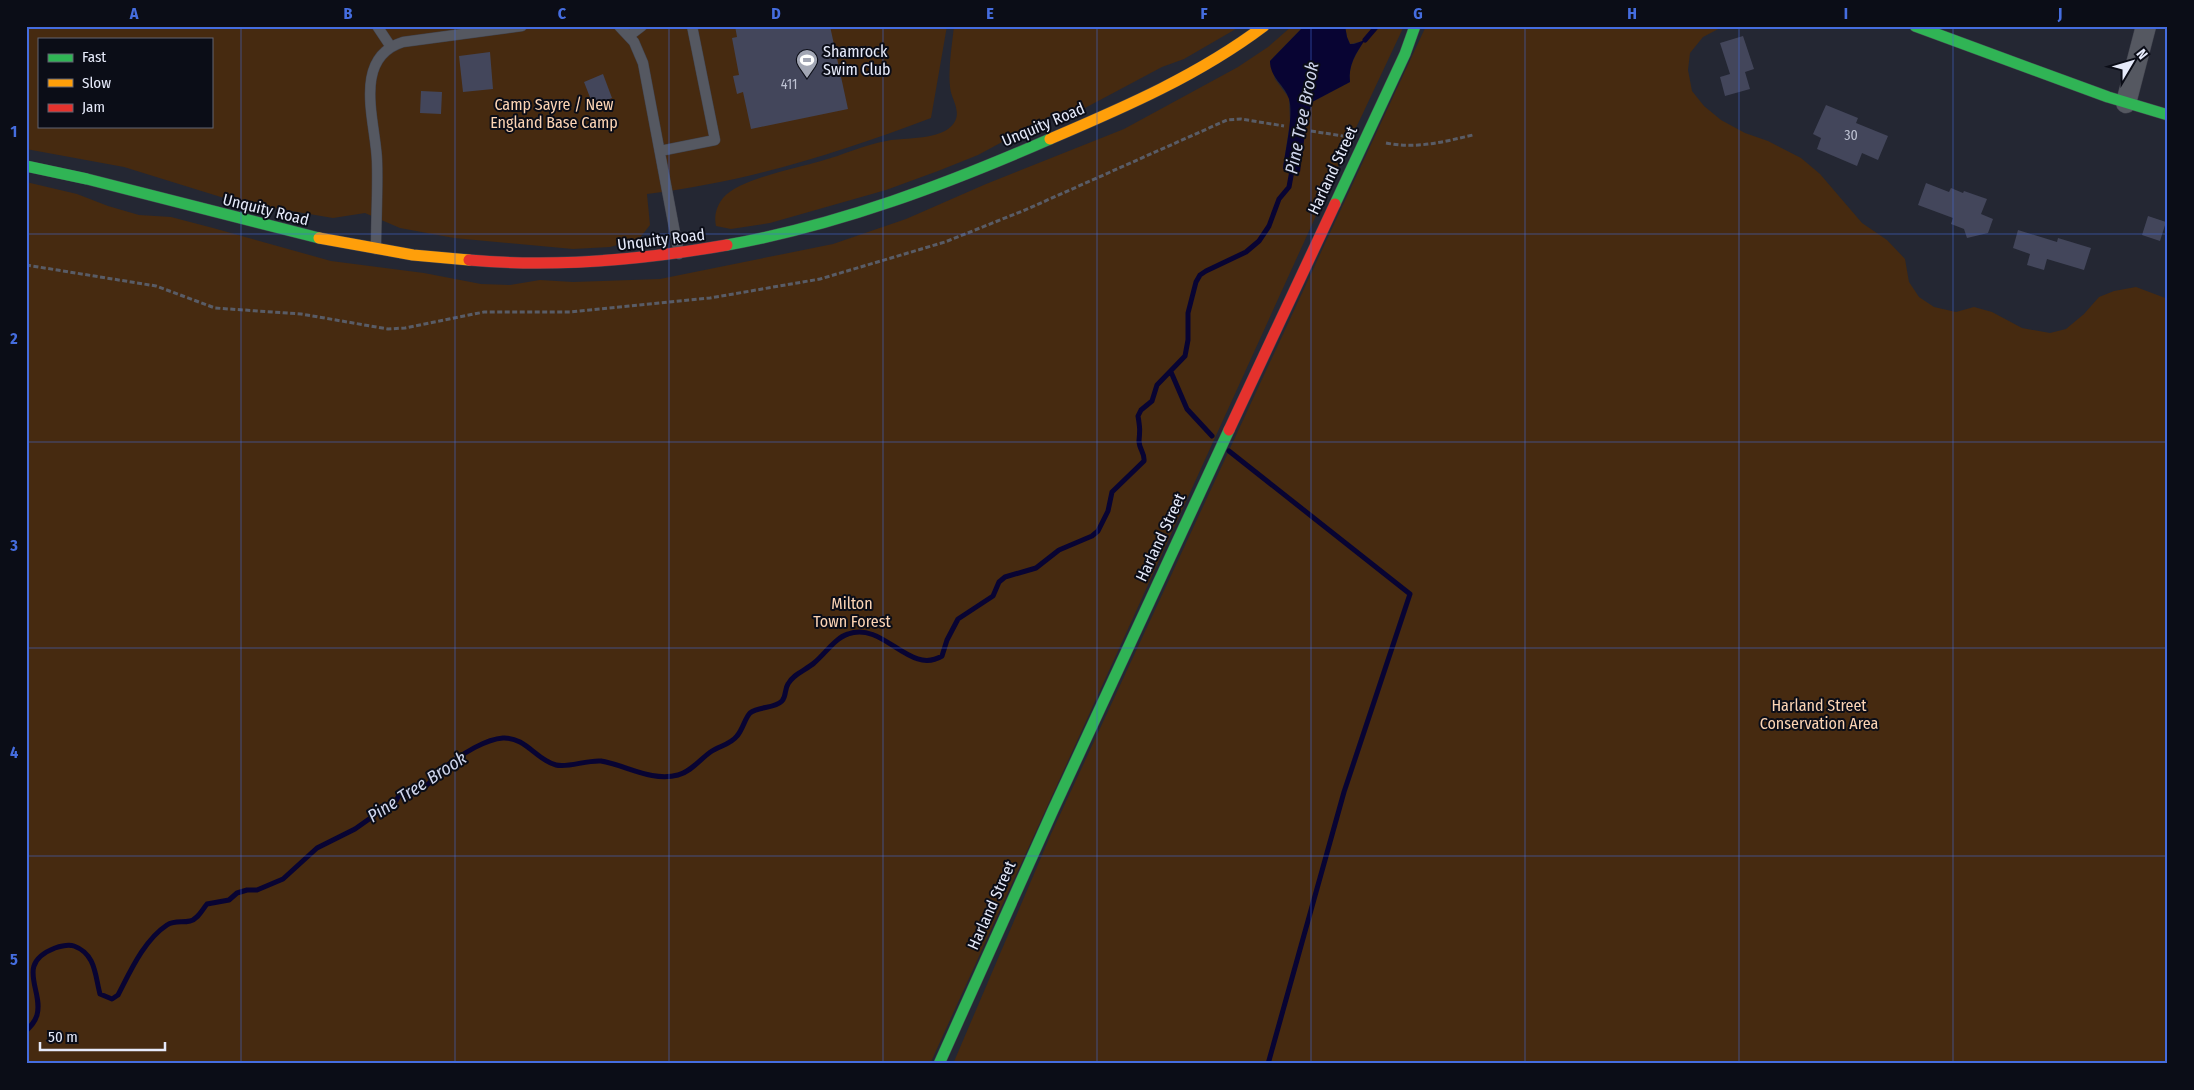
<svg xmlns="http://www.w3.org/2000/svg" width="2194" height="1090" viewBox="0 0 2194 1090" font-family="'Fira Sans Condensed',sans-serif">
	<rect width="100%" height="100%" fill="#242733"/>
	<!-- green -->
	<path fill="#462a10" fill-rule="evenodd" d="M 26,26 L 947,26 L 931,118 C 836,154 749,181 647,194 L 650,225 L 639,239 L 610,247 L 573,249 L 454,238 L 400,228 L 365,213 L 333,218 L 237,202 L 124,167 L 26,149 ZM 39,39 L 211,39 L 211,126 L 39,126 Z
		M 954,26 L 1241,26 L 1184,59 L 1162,67 L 1085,108 L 1054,114 L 978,155 L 938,171 L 886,190 L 770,223 L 731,229 L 716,226 C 714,216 716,207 723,198 C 739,179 797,168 821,161 C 843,155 864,145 886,141 C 905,137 942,141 954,123 C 962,111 951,99 950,87 C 948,67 952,46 954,26 Z
		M 1292,26 L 1304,26 L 1270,61 L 1275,79 L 1289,98 L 1290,122 L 1283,168 L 1306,125 L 1312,102 L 1350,82 C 1348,66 1356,54 1364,41 L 1350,44 L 1347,37 L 1345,26 L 1404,26 L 1355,130 L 1352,131 L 1345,149 L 1345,152 L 930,1064 L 26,1064 L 26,182 L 77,194 L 108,206 L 139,215 L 171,217 L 213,228 L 331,261 L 424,273 L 481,284 L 510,285 L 540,280 L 573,282 L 660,279 L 833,244 L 906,219 L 986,184 L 1124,129 L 1238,67 L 1268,47 Z
		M 1426,26 L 1724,26 L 1703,37 L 1690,53 L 1688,70 L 1692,91 L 1704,106 L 1721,120 L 1745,133 L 1768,141 L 1801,158 L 1820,174 L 1862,223 L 1887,240 L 1905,259 L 1909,282 L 1919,297 L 1934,307 L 1956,312 L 1974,307 L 1992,312 L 2022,328 L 2050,333 L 2066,329 L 2084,314 L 2099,297 L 2114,291 L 2136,287 L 2168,299 L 2168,1064 L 953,1064 L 1051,834 Z"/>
	<!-- water -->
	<path fill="#080433" d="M 1304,26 L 1345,26 L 1347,37 L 1350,44 L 1354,44 L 1365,40 C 1356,53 1348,65 1350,82 L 1312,102 L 1306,125 L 1300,172 L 1283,169 C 1285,151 1294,115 1289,99 C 1285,85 1270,78 1270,61 Z"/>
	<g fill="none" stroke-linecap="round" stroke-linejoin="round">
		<!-- stream -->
		<path stroke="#080433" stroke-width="5" d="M 1365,40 L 1377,26
			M 1171,372 L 1187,409 L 1212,436
			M 1229,451 L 1410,594 L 1344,792 L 1268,1064
			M 26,1031 C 31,1026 35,1022 37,1015 C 44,990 14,964 55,948 C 61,946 68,944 74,946 C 96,954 95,976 100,994 L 112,999 L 118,995 C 130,972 144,940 167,925 C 175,920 182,923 190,921 C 198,919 202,910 207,904 L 229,900 L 237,893 L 247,890 L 257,890 L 283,879 L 317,848 L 355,829 L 372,817 L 378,809 L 396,801 L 399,795 C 408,791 418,791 427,785 C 435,779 441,771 449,764 C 462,754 486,739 503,738 C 526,737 536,760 556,765 C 568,768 586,760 601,761 C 626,765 651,782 678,775 C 691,772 701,758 712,751 C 720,746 731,744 737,736 C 743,729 745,718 750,713 C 759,706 774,709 782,701 C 787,695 784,690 788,684 C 793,674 806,670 814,663 C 825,654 835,638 848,634 C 884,621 909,676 942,656 L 947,640 L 958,619 L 993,596 L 999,582 L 1005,577 L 1036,568 L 1059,550 L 1092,536 L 1098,531 L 1108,511 L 1112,492 L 1144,461 C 1145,453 1139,449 1139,441 C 1140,430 1140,428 1138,416 L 1141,410 L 1152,401 L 1157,385 L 1185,356 L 1188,340 L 1188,313 L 1196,282 L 1200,275 L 1206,271 L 1246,252 L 1259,241 L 1269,226 L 1279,199 L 1289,187 L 1293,165"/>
	</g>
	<!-- building -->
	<path fill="#43465b" d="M 735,26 L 830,26 L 848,109 L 751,129 L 743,92 L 737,94 L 733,76 L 739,75 L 732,38 L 737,37 Z
		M 1743,36 L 1754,69 L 1745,72 L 1750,89 L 1725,96 L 1720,77 L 1730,74 L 1720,43 Z
		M 490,52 L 493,89 L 463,92 L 459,56 Z
		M 603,74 L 612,98 L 593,105 L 584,82 Z
		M 421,91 L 442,92 L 441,114 L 420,113 Z
		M 1826,105 L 1858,118 L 1856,123 L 1888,136 L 1878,160 L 1862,153 L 1857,166 L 1817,149 L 1821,138 L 1813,134 Z
		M 1926,183 L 1949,192 L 1951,188 L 1963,193 L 1964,191 L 1987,199 L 1981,214 L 1993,219 L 1988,233 L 1967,238 L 1964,229 L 1951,224 L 1953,218 L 1918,205 Z
		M 2148,216 L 2166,222 L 2160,241 L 2142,235 Z
		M 2018,230 L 2057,242 L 2058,238 L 2091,248 L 2084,270 L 2047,259 L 2044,270 L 2027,265 L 2030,254 L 2013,248 Z"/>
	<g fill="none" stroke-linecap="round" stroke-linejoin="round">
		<!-- lane casing -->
		<g stroke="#42444f" stroke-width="11">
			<path id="lane" d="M 377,26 L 391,47
				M 619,26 L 634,42 L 643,63 L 679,254
				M 629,36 L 642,26
				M 660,151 L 715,140 L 692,26
				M 376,249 C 376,220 378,190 377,161 C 376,123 351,58 403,42 L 522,26"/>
		</g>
		<!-- street casing -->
		<g stroke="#42444f" stroke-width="21">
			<path id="street" d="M 2126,103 L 2146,26"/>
		</g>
		<!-- fast casing -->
		<g stroke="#42444f" stroke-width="12">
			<path id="fast" d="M 1915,26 L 2108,97 L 2168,115
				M 26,166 L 87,179 L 319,238
				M 1335,204 L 1405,54 L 1415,26
				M 727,245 C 839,225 947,184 1050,139
				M 939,1064 L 1053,810 L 1229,430"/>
		</g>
		<!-- slow casing -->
		<g stroke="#42444f" stroke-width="12">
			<path id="slow" d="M 1050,139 C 1125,107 1199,75 1264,26
				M 319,238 L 413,255 L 469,260"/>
		</g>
		<!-- jam casing -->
		<g stroke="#42444f" stroke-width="12">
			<path id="jam" d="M 469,260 C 556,268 642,260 727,245
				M 1229,430 L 1335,204"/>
		</g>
		<!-- path -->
		<path stroke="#595c66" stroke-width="3" stroke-dasharray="5 2.5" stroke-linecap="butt" d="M 1311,131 L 1343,136
			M 1386,143 C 1417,149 1443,142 1473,135
			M 26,265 L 156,286 L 215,308 L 301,314 L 388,329 L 405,328 L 484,312 L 570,312 L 710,298 L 820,279 L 945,242 L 1025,210 L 1227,120 L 1241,119 L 1284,126"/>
		<!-- lane -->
		<use href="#lane" stroke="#555861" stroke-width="10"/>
		<!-- street -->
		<use href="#street" stroke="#555861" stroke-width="20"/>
		<!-- fast -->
		<use href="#fast" stroke="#30b455" stroke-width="11"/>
		<!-- slow -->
		<use href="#slow" stroke="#ff9f0a" stroke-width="11"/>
		<!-- jam -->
		<use href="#jam" stroke="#e5322d" stroke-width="11"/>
	</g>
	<!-- grid -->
	<path fill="none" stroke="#456ddf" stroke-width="1" stroke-opacity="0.55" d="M 241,26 L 241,1064M 455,26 L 455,1064M 669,26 L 669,1064M 883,26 L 883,1064M 1097,26 L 1097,1064M 1311,26 L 1311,1064M 1525,26 L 1525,1064M 1739,26 L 1739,1064M 1953,26 L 1953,1064M 26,234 L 2168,234M 26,442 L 2168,442M 26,648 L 2168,648M 26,856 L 2168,856"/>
	<!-- icons -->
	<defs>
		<g id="stadium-pin" transform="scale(1.125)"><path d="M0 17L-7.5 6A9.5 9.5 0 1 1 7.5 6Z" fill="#a2a6b4" stroke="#0b0d17"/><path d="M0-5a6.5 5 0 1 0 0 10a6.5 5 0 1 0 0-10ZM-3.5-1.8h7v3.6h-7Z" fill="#fff"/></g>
	</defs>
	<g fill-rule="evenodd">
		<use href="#stadium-pin" x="807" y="60"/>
	</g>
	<g text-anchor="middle" stroke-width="4" stroke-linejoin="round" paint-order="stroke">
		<!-- number labels -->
		<g font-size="14" fill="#bdc1d2">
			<text x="789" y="89">411</text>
			<text x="1851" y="140">30</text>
		</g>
		<!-- poi labels -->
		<g font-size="16" fill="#e6eafa" stroke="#0b0d17" text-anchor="start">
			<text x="823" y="57">Shamrock<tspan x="823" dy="18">Swim Club</tspan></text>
		</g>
		<!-- park labels -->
		<g font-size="16" fill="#fcd4b4" stroke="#0b0d17">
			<text x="554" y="110">Camp Sayre / New<tspan x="554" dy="18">England Base Camp</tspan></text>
			<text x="852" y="609">Milton<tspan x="852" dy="18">Town Forest</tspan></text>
			<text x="1819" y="711">Harland Street<tspan x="1819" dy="18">Conservation Area</tspan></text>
		</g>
		<!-- street labels -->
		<g font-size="16" fill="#e6eafa" stroke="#0b0d17">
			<text transform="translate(1043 124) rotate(-23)" y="6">Unquity Road</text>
			<text transform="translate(1332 170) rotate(-65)" y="6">Harland Street</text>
			<text transform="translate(266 209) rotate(14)" y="6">Unquity Road</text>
			<text transform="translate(661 239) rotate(-7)" y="6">Unquity Road</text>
			<text transform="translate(1160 537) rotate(-65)" y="6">Harland Street</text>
			<text transform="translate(991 905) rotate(-66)" y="6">Harland Street</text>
		</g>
		<!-- water labels -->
		<g font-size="18" font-style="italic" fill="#cfd5eb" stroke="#0b0d17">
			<text transform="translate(1302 118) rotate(-79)" y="6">Pine Tree Brook</text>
			<text transform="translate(417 787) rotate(-33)" y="6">Pine Tree Brook</text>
		</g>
	</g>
	<!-- border -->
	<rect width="2194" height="1090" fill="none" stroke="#0b0d17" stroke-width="55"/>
	<!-- legend -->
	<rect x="38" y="38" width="175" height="90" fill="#0b0d17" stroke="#636572"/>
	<rect x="48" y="54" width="25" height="8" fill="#30b455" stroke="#636572"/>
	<text x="82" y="62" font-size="15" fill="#e6eafa">Fast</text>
	<rect x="48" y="79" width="25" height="8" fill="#ff9f0a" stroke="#636572"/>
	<text x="82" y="88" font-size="15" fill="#e6eafa">Slow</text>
	<rect x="48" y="104" width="25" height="8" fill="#e5322d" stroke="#636572"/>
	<text x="82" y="112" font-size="15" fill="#e6eafa">Jam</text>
	<!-- north arrow -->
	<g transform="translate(2132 62) rotate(52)" stroke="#0b0d17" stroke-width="4" paint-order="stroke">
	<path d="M0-4L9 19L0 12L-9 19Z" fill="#e6eafa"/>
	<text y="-8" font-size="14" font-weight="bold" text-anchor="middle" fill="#e6eafa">N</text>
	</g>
	<!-- scale -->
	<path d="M40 1042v8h125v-8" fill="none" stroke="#e6eafa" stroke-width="2.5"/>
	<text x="48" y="1042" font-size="15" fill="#e6eafa" stroke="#0b0d17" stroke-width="4" paint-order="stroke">50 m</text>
	<rect x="28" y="28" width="2138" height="1034" fill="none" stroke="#456ddf" stroke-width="2"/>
	<g font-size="16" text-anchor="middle" font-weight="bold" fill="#456ddf">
		<text x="134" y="19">A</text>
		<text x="348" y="19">B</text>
		<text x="562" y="19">C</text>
		<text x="776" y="19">D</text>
		<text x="990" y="19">E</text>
		<text x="1204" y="19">F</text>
		<text x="1418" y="19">G</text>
		<text x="1632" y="19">H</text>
		<text x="1846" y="19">I</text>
		<text x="2060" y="19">J</text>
		<text x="14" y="137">1</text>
		<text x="14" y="344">2</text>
		<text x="14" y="551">3</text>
		<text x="14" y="758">4</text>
		<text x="14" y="965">5</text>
	</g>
</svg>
